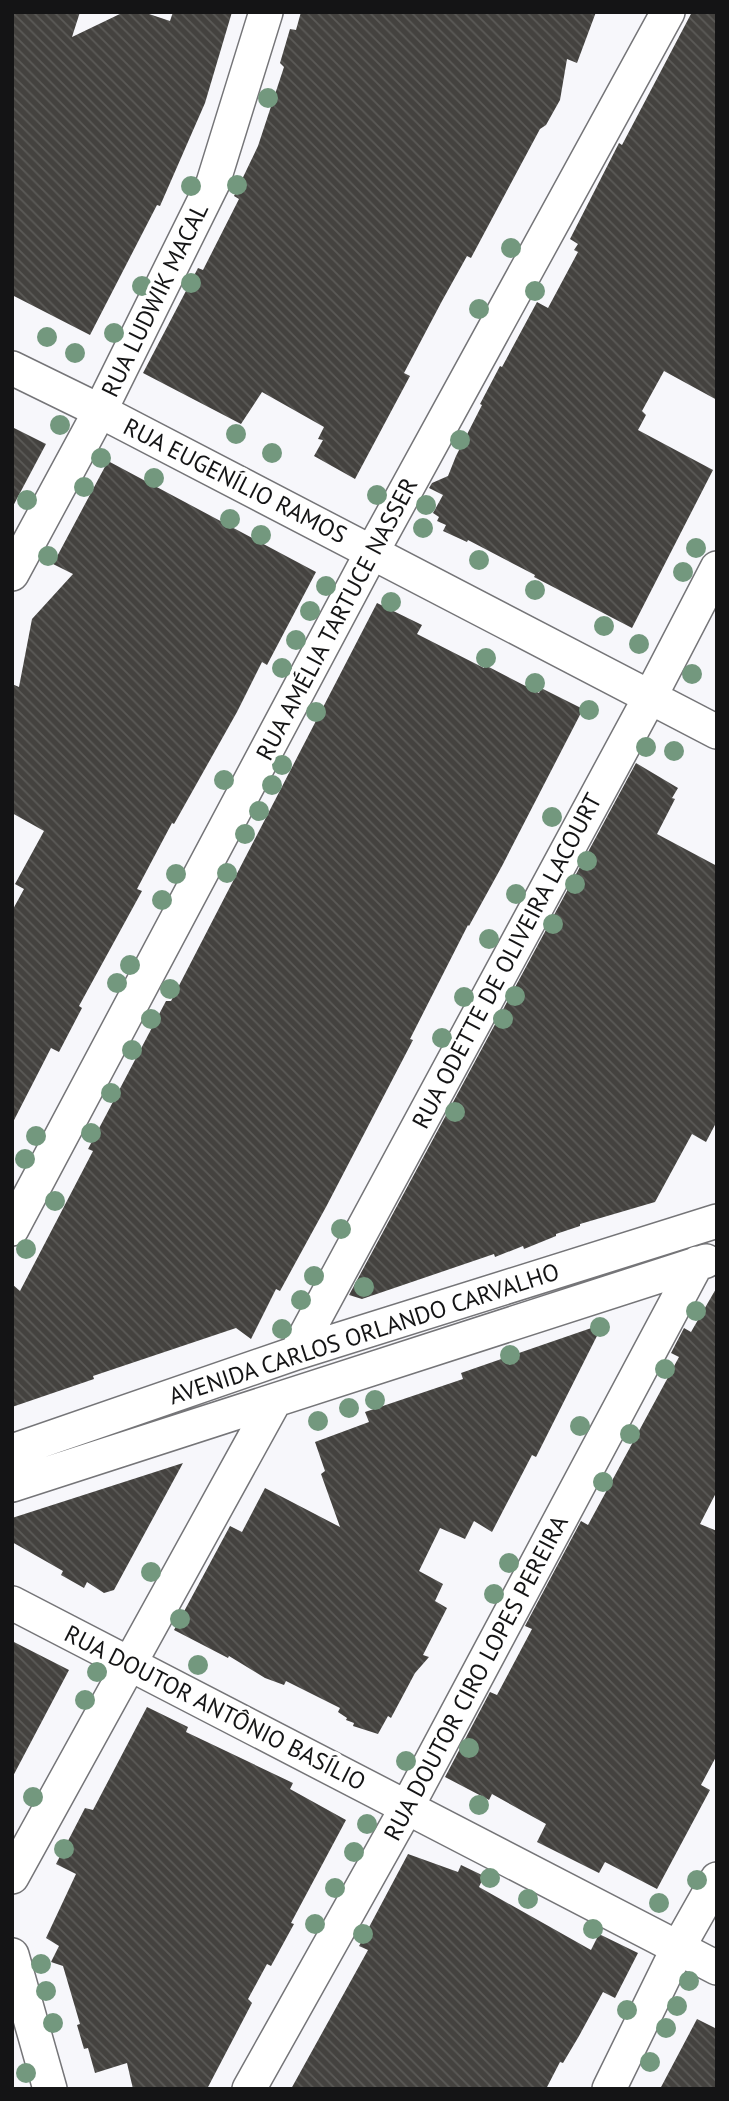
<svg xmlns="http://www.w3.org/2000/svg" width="729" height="2101" viewBox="0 0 729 2101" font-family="'PT Sans',sans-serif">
	<defs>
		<pattern id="building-back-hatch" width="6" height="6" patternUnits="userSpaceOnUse" patternTransform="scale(1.75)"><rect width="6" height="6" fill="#44423f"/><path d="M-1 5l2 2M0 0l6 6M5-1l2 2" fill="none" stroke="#5b5a57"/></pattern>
	</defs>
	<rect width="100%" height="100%" fill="#f7f7fb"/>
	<!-- building -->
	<path fill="url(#building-back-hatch)" d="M 12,12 L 80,12 L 72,37 L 124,12 L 143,12 L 170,21 L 173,12 L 232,12 L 205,103 L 160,206 L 157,205 L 90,335 L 12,295 Z
		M 301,12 L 596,12 L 577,63 L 567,59 L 560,100 L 546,125 L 540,129 L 471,258 L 467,256 L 442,301 L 404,373 L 410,376 L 355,479 L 314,456 L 323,440 L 318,439 L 324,427 L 262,392 L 241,424 L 143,373 L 198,268 L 203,270 L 239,199 L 234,196 L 258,146 L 284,67 L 280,63 L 290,29 L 296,30 Z
		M 692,12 L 717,12 L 717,400 L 664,371 L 642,411 L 646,415 L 638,430 L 713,470 L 632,628 L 534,577 L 535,575 L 468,540 L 467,542 L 443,531 L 446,525 L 437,521 L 439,517 L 433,513 L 443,495 L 429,488 L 432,483 L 448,476 L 456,456 L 482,405 L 480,404 L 500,366 L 502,367 L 537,302 L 548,308 L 578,252 L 574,250 L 578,244 L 570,239 L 619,143 L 622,145 Z
		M 12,427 L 46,444 L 12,508 Z
		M 108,461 L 316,572 L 267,665 L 262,662 L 237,712 L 174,824 L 172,823 L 137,889 L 142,891 L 79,1006 L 82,1008 L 59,1052 L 51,1048 L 12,1124 L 12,911 L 24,889 L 15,884 L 44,831 L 12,813 L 12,684 L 19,687 L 32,619 L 73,574 L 53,564 Z
		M 377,603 L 422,625 L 417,634 L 484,668 L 485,665 L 539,693 L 541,688 L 583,709 L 502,866 L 469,926 L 468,925 L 410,1039 L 413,1040 L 326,1207 L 280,1291 L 276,1289 L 251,1339 L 236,1328 L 93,1376 L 94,1379 L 12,1407 L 12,1284 L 20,1291 L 93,1151 L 88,1149 L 105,1117 L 166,1001 L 171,1001 Z
		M 636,763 L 678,788 L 672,798 L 675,799 L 657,834 L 717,866 L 717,1121 L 706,1142 L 692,1134 L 655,1202 L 580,1224 L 580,1226 L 556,1234 L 556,1236 L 524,1249 L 523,1246 L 495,1257 L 494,1254 L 362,1299 L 349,1295 Z
		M 717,1287 L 717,1491 L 700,1524 L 717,1531 L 717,1755 L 701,1785 L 710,1790 L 657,1889 L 605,1862 L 599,1873 L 537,1842 L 546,1824 L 492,1794 L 489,1800 L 445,1777 L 490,1692 L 497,1695 L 532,1629 L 525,1626 L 581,1521 L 588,1525 L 679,1357 L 671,1353 L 684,1328 L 691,1332 Z
		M 603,1324 L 536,1457 L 532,1455 L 492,1532 L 474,1521 L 465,1539 L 440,1528 L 419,1571 L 443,1584 L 435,1601 L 447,1608 L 423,1655 L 429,1657 L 415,1673 L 391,1718 L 388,1716 L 378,1734 L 353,1726 L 354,1723 L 346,1720 L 347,1718 L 338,1712 L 340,1708 L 286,1681 L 284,1685 L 265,1678 L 229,1656 L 228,1658 L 174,1630 L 230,1526 L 242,1532 L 265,1488 L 340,1527 L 321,1474 L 325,1471 L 315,1442 L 369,1422 L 365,1412 L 463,1379 L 461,1373 Z
		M 183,1463 L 114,1590 L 104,1593 L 87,1582 L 84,1588 L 61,1575 L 63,1571 L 12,1542 L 12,1518 Z
		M 12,1641 L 69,1670 L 12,1778 Z
		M 147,1707 L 188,1727 L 186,1732 L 293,1783 L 290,1789 L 346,1820 L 291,1923 L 294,1924 L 271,1966 L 267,1964 L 248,1999 L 252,2003 L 207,2089 L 133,2089 L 127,2063 L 95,2073 L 88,2048 L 84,2049 L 77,2025 L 80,2024 L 63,1966 L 51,1962 L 59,1946 L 46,1938 L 76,1874 L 56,1864 L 85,1808 L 93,1810 Z
		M 408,1854 L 458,1872 L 461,1865 L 484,1876 L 479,1887 L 591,1950 L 599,1934 L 638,1953 L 615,1998 L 603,1992 L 579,2036 L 563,2063 L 560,2062 L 546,2089 L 291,2089 L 368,1950 L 359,1946 Z
		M 697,2019 L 717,2029 L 717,2089 L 660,2089 Z"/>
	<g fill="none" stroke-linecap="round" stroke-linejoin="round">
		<!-- minor casing -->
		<g stroke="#757578" stroke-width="36">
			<path id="minor" d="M 12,368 L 100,411 L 717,732
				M 12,574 L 100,411 L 213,183 L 266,12
				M 12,1229 L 372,552 L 668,12
				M 296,1353 L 650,697 L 717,568
				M 12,1451 L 296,1353 L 717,1221
				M 12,1485 L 706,1261
				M 12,1603 L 717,1968
				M 12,1877 L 274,1402
				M 12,1955 L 50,2089
				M 249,2089 L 407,1807 L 697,1263
				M 609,2089 L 678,1948 L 717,1879"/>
		</g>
		<!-- minor -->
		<use href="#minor" stroke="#fff" stroke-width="33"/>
	</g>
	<!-- trees -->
	<g fill="#73987e">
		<circle cx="268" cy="98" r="10"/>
		<circle cx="237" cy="185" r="10"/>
		<circle cx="191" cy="186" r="10"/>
		<circle cx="511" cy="248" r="10"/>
		<circle cx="191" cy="283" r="10"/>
		<circle cx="142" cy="286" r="10"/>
		<circle cx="535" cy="291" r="10"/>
		<circle cx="479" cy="309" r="10"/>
		<circle cx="114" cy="333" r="10"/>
		<circle cx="47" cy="337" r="10"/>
		<circle cx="75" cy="353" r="10"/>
		<circle cx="60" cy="425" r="10"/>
		<circle cx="236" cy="434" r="10"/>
		<circle cx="460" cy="440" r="10"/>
		<circle cx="272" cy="453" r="10"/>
		<circle cx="101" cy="458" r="10"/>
		<circle cx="154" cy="478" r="10"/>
		<circle cx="84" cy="487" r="10"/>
		<circle cx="377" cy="495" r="10"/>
		<circle cx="27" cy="500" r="10"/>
		<circle cx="426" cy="505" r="10"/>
		<circle cx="230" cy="519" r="10"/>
		<circle cx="423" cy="528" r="10"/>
		<circle cx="261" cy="535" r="10"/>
		<circle cx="696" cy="548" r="10"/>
		<circle cx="48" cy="556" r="10"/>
		<circle cx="479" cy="560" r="10"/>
		<circle cx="683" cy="572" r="10"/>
		<circle cx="326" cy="586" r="10"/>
		<circle cx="535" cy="590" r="10"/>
		<circle cx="391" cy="602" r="10"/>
		<circle cx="310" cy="611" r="10"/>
		<circle cx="604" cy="626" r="10"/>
		<circle cx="296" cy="640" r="10"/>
		<circle cx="639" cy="644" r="10"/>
		<circle cx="486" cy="658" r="10"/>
		<circle cx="282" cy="668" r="10"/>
		<circle cx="692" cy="674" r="10"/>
		<circle cx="535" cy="683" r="10"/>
		<circle cx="589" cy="710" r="10"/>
		<circle cx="316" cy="712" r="10"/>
		<circle cx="646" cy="747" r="10"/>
		<circle cx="674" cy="751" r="10"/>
		<circle cx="282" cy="765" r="10"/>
		<circle cx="224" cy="780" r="10"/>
		<circle cx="272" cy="785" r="10"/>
		<circle cx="259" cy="811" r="10"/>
		<circle cx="552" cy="817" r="10"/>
		<circle cx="245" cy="834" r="10"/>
		<circle cx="587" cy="861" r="10"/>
		<circle cx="227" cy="873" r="10"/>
		<circle cx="176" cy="874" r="10"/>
		<circle cx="575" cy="884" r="10"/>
		<circle cx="516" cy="894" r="10"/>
		<circle cx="162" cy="900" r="10"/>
		<circle cx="553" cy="924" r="10"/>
		<circle cx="489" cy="939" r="10"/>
		<circle cx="130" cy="965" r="10"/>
		<circle cx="117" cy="983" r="10"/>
		<circle cx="170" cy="989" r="10"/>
		<circle cx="515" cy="996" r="10"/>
		<circle cx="464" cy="997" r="10"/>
		<circle cx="151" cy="1019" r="10"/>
		<circle cx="503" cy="1019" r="10"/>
		<circle cx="442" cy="1038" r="10"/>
		<circle cx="132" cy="1050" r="10"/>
		<circle cx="111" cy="1093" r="10"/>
		<circle cx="455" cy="1112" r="10"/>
		<circle cx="91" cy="1133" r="10"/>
		<circle cx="36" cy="1136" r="10"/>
		<circle cx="25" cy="1159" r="10"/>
		<circle cx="55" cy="1201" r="10"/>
		<circle cx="341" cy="1229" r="10"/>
		<circle cx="26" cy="1249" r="10"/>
		<circle cx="314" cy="1276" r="10"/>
		<circle cx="364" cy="1287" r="10"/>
		<circle cx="301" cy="1300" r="10"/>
		<circle cx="696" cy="1311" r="10"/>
		<circle cx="600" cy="1327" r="10"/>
		<circle cx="282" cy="1329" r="10"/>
		<circle cx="510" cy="1355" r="10"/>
		<circle cx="665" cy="1369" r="10"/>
		<circle cx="375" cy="1400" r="10"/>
		<circle cx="349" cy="1408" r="10"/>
		<circle cx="318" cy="1421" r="10"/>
		<circle cx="580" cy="1426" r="10"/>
		<circle cx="630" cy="1434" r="10"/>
		<circle cx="603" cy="1482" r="10"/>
		<circle cx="509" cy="1563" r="10"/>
		<circle cx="151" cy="1572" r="10"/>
		<circle cx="494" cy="1594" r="10"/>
		<circle cx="180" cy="1619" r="10"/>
		<circle cx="198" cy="1665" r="10"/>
		<circle cx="97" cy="1672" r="10"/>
		<circle cx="85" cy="1700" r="10"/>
		<circle cx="469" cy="1748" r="10"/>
		<circle cx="406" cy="1761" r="10"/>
		<circle cx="33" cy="1797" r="10"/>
		<circle cx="479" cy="1805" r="10"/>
		<circle cx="367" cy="1824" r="10"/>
		<circle cx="64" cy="1849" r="10"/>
		<circle cx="354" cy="1852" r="10"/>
		<circle cx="490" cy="1878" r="10"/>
		<circle cx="697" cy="1880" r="10"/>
		<circle cx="335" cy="1888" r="10"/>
		<circle cx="528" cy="1899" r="10"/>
		<circle cx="659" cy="1903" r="10"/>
		<circle cx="315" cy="1924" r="10"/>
		<circle cx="593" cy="1929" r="10"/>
		<circle cx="363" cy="1934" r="10"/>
		<circle cx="41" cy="1964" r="10"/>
		<circle cx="689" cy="1981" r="10"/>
		<circle cx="46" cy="1991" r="10"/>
		<circle cx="677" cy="2006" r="10"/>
		<circle cx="627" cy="2010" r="10"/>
		<circle cx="53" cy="2023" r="10"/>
		<circle cx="666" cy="2028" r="10"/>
		<circle cx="650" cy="2062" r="10"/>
		<circle cx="26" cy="2073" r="10"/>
	</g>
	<g text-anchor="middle" stroke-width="7" stroke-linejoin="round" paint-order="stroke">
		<!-- street labels -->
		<g font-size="24" fill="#141415" stroke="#fff">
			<text transform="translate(155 300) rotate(-64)" y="8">RUA LUDWIK MACAL</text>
			<text transform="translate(235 481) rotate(27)" y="8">RUA EUGENÍLIO RAMOS</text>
			<text transform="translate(337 619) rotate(-62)" y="8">RUA AMÉLIA TARTUCE NASSER</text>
			<text transform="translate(507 961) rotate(-62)" y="8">RUA ODETTE DE OLIVEIRA LACOURT</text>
			<text transform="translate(364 1334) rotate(-18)" y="8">AVENIDA CARLOS ORLANDO CARVALHO</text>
			<text transform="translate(476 1678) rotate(-62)" y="8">RUA DOUTOR CIRO LOPES PEREIRA</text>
			<text transform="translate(215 1708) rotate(27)" y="8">RUA DOUTOR ANTÔNIO BASÍLIO</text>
		</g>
	</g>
	<!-- border -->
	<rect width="729" height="2101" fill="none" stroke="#141415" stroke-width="28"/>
</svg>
